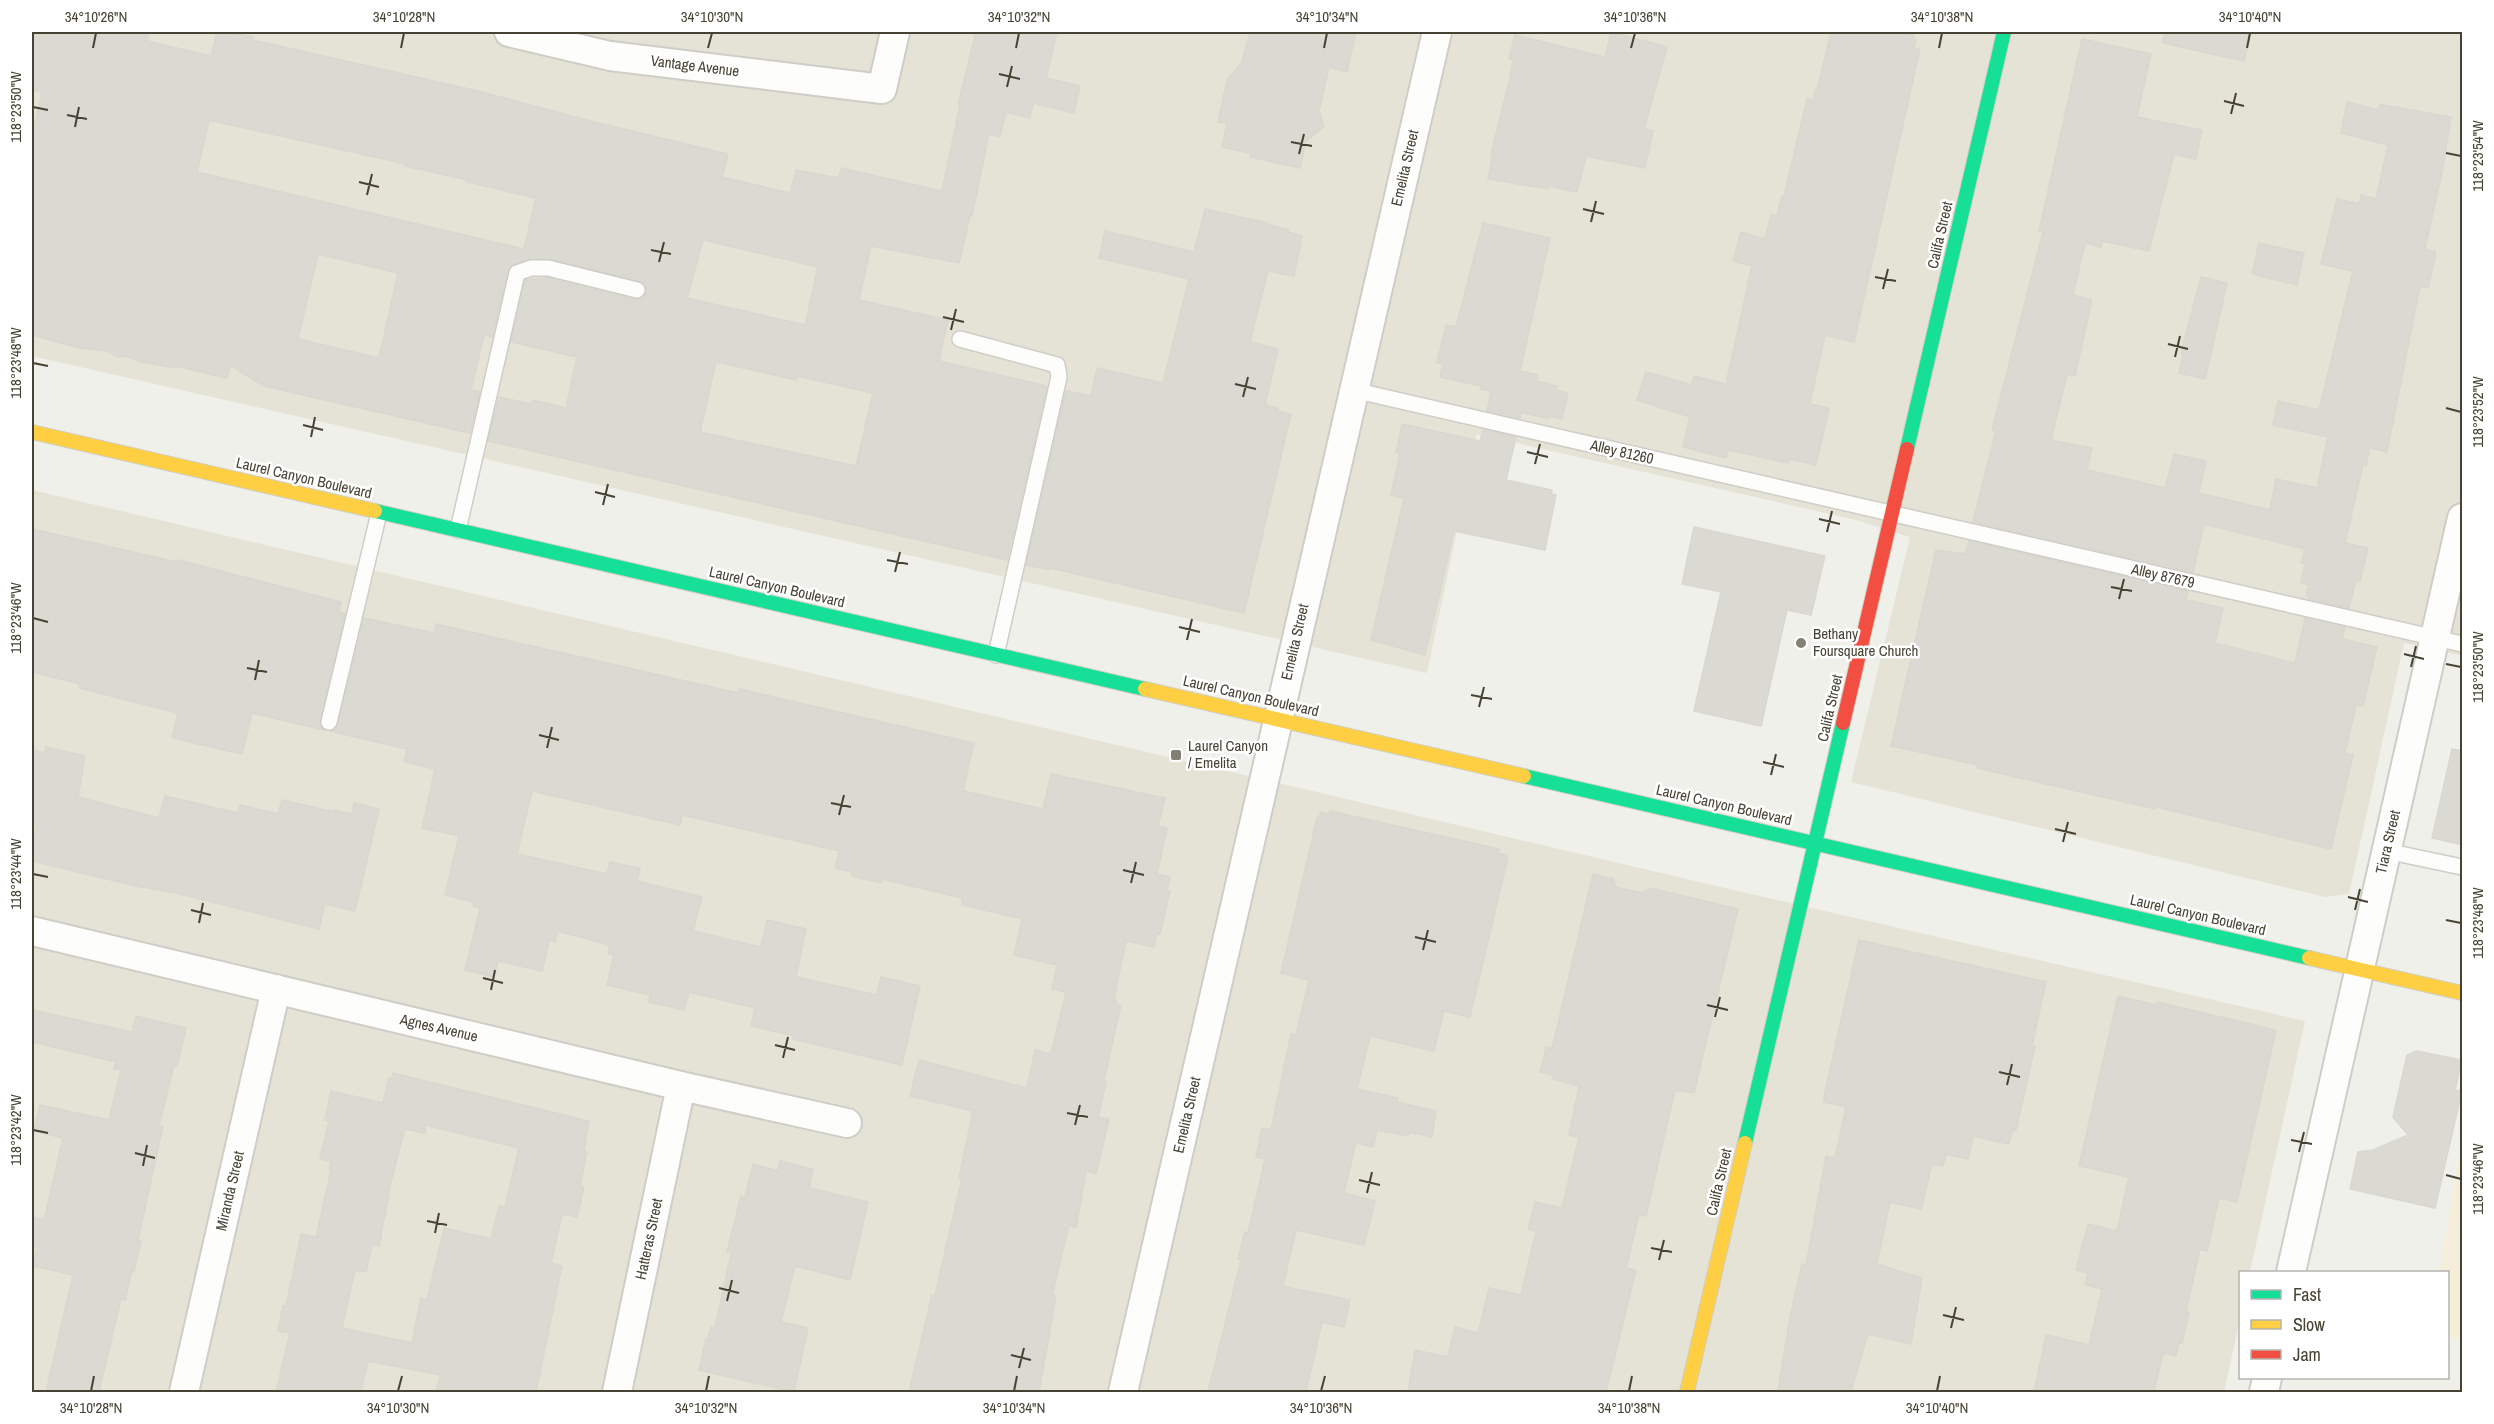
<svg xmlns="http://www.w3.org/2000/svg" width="2494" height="1424" viewBox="0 0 2494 1424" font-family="'Archivo Narrow',sans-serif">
	<rect width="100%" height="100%" fill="#f0f0ea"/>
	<!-- residential -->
	<path fill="#e5e3d6" d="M 32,32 L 2462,32 L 2462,656 L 2404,643 L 2349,894 L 2325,897 L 1851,782 L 1910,537 L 1856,520 L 1477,434 L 1427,673 L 32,356 Z
		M 32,490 L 1755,895 L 2305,1021 L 2250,1272 L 2240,1272 L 2240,1318 L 2224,1392 L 32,1392 Z"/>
	<!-- commercial -->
	<path fill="#f4eedb" d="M 2462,1138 L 2462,1341 L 2448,1337 L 2448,1272 L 2439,1272 Z"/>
	<!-- building -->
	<path fill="#dad9d2" stroke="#d9d7cf" stroke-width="1.5" fill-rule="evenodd" d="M 35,32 L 149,32 L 147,41 L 211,56 L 217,32 L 228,32 L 253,37 L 253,40 L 478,91 L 590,121 L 728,154 L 722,177 L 790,193 L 796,170 L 839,178 L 841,168 L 942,191 L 960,105 L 958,105 L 976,32 L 1057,32 L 1046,78 L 1080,86 L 1074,113 L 1033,103 L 1030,118 L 1006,112 L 1000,137 L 989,134 L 972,216 L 970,216 L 959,263 L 871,246 L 859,300 L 948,320 L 939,361 L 1047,386 L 1007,560 L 488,441 L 499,397 L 532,404 L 533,400 L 566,408 L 577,357 L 511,342 L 525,280 L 547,278 L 635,300 L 644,297 L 646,293 L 646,287 L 639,281 L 550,259 L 528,259 L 513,264 L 508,270 L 492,337 L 484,335 L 471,390 L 480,392 L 470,433 L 264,386 L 230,365 L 227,378 L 175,366 L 174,368 L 141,362 L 125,356 L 118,357 L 107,351 L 79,348 L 32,335 L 32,137 L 42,92 L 32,90 L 32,49 ZM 209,120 L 406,164 L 405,166 L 468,180 L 467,182 L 536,198 L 524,249 L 197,172 ZM 703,240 L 818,267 L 805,325 L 687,298 ZM 318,254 L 398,273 L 379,358 L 298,339 ZM 716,362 L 796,380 L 797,376 L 873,393 L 856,466 L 700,432 Z
		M 1250,32 L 1356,32 L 1347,72 L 1329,67 L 1319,111 L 1324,126 L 1306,142 L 1300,168 L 1250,157 L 1251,153 L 1222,147 L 1227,123 L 1218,122 L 1227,80 L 1242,62 Z
		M 1611,32 L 1667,47 L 1644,129 L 1653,131 L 1645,168 L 1586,156 L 1577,192 L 1549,186 L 1548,189 L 1488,179 L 1493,155 L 1491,154 L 1509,82 L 1513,60 L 1509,59 L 1515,35 L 1605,57 Z
		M 1831,32 L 1897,32 L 1914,35 L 1913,39 L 1916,40 L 1914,48 L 1920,49 L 1854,342 L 1825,335 L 1810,404 L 1829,408 L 1816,465 L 1788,459 L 1788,463 L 1728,450 L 1726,458 L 1683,447 L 1690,417 L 1637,400 L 1646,372 L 1692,385 L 1694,376 L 1726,384 L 1752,266 L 1733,261 L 1741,232 L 1765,239 L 1771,215 L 1777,216 L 1782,196 L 1784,196 L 1807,99 L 1813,101 L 1815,90 L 1817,90 Z
		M 2164,32 L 2251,32 L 2244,61 L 2163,43 Z
		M 2082,39 L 2151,54 L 2137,117 L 2202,130 L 2196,159 L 2174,154 L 2149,251 L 2102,241 L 2101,247 L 2085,243 L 2073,295 L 2092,300 L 2075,376 L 2067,375 L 2051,440 L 2092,448 L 2087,470 L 2165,488 L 2174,454 L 2206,461 L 2199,493 L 2270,510 L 2276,479 L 2317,488 L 2328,437 L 2273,425 L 2278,401 L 2319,410 L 2353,271 L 2321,264 L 2337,199 L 2359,204 L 2361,195 L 2376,199 L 2388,145 L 2341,133 L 2347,102 L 2379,110 L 2380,104 L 2451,117 L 2443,168 L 2425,249 L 2436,252 L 2428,288 L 2420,286 L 2387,452 L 2370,448 L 2366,465 L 2363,465 L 2345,543 L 2368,548 L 2360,581 L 2356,580 L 2349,608 L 2309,599 L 2310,597 L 2306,596 L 2309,585 L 2301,583 L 2305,564 L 2301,563 L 2305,549 L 2204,524 L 2193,572 L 1973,522 L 1996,431 L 1992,430 L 2043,232 L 2039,231 Z
		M 1205,209 L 1268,223 L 1268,225 L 1288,229 L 1288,232 L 1302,236 L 1294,276 L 1268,271 L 1250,342 L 1278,349 L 1265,405 L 1278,408 L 1277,411 L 1291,414 L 1244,613 L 1051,568 L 1050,570 L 1026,565 L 1066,391 L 1091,396 L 1097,368 L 1163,383 L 1189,279 L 1099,258 L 1105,231 L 1194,252 Z
		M 1483,223 L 1550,238 L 1520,371 L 1538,375 L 1536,381 L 1557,386 L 1556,390 L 1568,393 L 1562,419 L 1550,416 L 1549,419 L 1521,412 L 1520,418 L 1487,411 L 1491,391 L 1480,389 L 1481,386 L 1440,377 L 1443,364 L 1437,363 L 1446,325 L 1456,327 Z
		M 2259,243 L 2304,253 L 2297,285 L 2252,274 Z
		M 2201,277 L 2227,283 L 2205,379 L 2179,373 L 2183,354 L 2181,353 Z
		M 1402,424 L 1480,441 L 1483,430 L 1516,437 L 1506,480 L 1552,490 L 1551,494 L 1556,495 L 1545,550 L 1454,531 L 1425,655 L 1371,640 L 1404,498 L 1391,495 L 1400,454 L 1396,453 Z
		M 1694,527 L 1825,556 L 1811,615 L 1787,610 L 1761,726 L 1694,711 L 1721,592 L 1682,584 Z
		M 32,529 L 177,562 L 178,560 L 341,602 L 339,612 L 345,613 L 320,720 L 320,725 L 324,730 L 252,713 L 242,754 L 172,738 L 178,713 L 79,688 L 80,684 L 32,672 Z
		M 1969,541 L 2188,591 L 2186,600 L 2223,608 L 2215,643 L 2295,663 L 2305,618 L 2345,627 L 2342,639 L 2377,647 L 2363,706 L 2356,705 L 2345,753 L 2353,755 L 2331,849 L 2156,807 L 2155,809 L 2055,786 L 1977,768 L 1978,765 L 1891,746 L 1936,550 L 1965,554 Z
		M 364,618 L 434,633 L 436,624 L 738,693 L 739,689 L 974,743 L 963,791 L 1043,809 L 1051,774 L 1165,798 L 1158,826 L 1167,828 L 1157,874 L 1170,877 L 1167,891 L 1170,891 L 1160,934 L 1157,933 L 1154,947 L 1126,941 L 1114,998 L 1116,998 L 1116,1004 L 1121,1005 L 1104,1080 L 1106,1083 L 1098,1117 L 1109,1119 L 1096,1174 L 1086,1171 L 1076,1227 L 1069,1225 L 1052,1295 L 1056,1296 L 1039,1392 L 909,1392 L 932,1295 L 935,1295 L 962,1178 L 959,1178 L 973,1111 L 910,1096 L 919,1060 L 1027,1088 L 1035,1050 L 1051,1054 L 1066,992 L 1052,989 L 1057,965 L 1014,955 L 1022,919 L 962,905 L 962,898 L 882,879 L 882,883 L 852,876 L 853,872 L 835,868 L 839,851 L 682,815 L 680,825 L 532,791 L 517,854 L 607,874 L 610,862 L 640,868 L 637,881 L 702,897 L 693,931 L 761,947 L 767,920 L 806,929 L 796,977 L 877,995 L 881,977 L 920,986 L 902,1065 L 793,1039 L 794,1036 L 751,1026 L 755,1008 L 689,992 L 684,1010 L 649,1002 L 650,995 L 607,985 L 614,955 L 608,954 L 610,945 L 557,931 L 555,942 L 549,941 L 542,971 L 498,961 L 494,977 L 465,970 L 480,908 L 473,906 L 474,902 L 445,895 L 459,836 L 422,828 L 435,769 L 404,762 L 407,749 L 329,731 L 336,729 L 338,724 Z
		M 46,747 L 85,756 L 78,797 L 159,818 L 165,796 L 238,813 L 240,805 L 278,814 L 282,800 L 334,812 L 334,810 L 352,814 L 354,803 L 379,809 L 355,911 L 325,904 L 319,929 L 177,893 L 136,886 L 32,861 L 32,846 L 36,824 L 32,823 L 32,750 L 45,753 Z
		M 2452,749 L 2463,751 L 2463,845 L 2432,838 Z
		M 1330,811 L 1499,849 L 1498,853 L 1507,855 L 1507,861 L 1470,1017 L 1444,1011 L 1434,1051 L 1370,1036 L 1357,1089 L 1398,1098 L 1397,1102 L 1436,1111 L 1432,1137 L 1409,1132 L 1408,1136 L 1377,1130 L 1373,1147 L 1356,1143 L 1344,1193 L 1375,1201 L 1364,1245 L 1296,1230 L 1283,1286 L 1350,1300 L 1344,1327 L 1322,1322 L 1306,1392 L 1208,1392 L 1241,1260 L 1238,1259 L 1245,1232 L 1248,1233 L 1265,1159 L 1256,1157 L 1262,1128 L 1271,1130 L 1291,1034 L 1296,1035 L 1309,980 L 1281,973 L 1317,818 L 1319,818 L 1321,812 L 1329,814 Z
		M 1593,874 L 1613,879 L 1616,887 L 1642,893 L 1651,888 L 1738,909 L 1694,1093 L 1675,1090 L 1646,1216 L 1639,1215 L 1626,1268 L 1636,1270 L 1606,1392 L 1408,1392 L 1415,1350 L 1448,1357 L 1455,1327 L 1478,1333 L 1489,1288 L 1521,1295 L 1536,1231 L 1528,1229 L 1535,1202 L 1562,1208 L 1579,1137 L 1569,1135 L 1579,1086 L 1553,1079 L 1554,1075 L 1540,1072 L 1546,1047 L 1552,1049 Z
		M 1859,940 L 2046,982 L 2032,1046 L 2035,1046 L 2016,1130 L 2013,1129 L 2009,1144 L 1973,1136 L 1968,1159 L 1946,1154 L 1943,1166 L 1932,1164 L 1921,1209 L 1890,1202 L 1877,1264 L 1922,1278 L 1911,1344 L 1868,1334 L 1851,1392 L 1778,1392 L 1790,1317 L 1802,1264 L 1806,1265 L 1826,1156 L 1835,1158 L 1846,1107 L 1824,1102 L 1824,1097 Z
		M 2118,996 L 2156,1005 L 2157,1002 L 2276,1030 L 2237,1202 L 2219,1198 L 2207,1251 L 2200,1249 L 2186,1312 L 2189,1312 L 2182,1343 L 2179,1342 L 2176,1356 L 2163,1353 L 2154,1392 L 2034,1392 L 2046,1335 L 2089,1345 L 2102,1289 L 2085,1285 L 2088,1273 L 2076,1270 L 2088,1224 L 2117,1231 L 2129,1177 L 2079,1166 Z
		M 32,1010 L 132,1032 L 136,1016 L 186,1028 L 177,1066 L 174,1065 L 159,1125 L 163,1126 L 138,1240 L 141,1241 L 134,1271 L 132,1270 L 125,1300 L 121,1299 L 99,1392 L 46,1392 L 73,1275 L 33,1266 L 37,1247 L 32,1246 L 32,1217 L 44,1220 L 45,1217 L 63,1138 L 34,1131 L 40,1105 L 109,1120 L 121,1070 L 114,1069 L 116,1062 L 32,1042 Z
		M 2417,1051 L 2462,1060 L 2455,1090 L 2462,1091 L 2435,1208 L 2350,1189 L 2358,1152 L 2373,1150 L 2408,1135 L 2393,1117 L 2407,1055 Z
		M 393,1073 L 589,1121 L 584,1151 L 587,1152 L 580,1186 L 584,1187 L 577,1217 L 562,1214 L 551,1263 L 562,1266 L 536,1392 L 436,1392 L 440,1375 L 368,1361 L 361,1392 L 276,1392 L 290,1333 L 278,1331 L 283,1306 L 286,1306 L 301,1234 L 316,1237 L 331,1170 L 329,1169 L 331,1161 L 320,1159 L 329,1121 L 325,1120 L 331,1091 L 383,1103 L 389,1078 L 392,1078 ZM 426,1125 L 519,1148 L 505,1207 L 499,1206 L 491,1239 L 444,1228 L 427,1300 L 421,1298 L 412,1343 L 342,1328 L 355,1270 L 366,1272 L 372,1244 L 379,1246 L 391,1182 L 405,1129 L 425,1133 Z
		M 780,1161 L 813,1169 L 809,1188 L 868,1202 L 850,1280 L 795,1266 L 781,1322 L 808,1328 L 794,1392 L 699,1370 L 706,1339 L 708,1339 L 711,1327 L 715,1328 L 731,1253 L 727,1252 L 741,1196 L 745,1197 L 753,1164 L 778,1171 Z"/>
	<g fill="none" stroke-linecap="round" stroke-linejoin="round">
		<!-- lane casing -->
		<g stroke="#cecdc7" stroke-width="18">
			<path id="lane" d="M 960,339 L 1057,365 L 1059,377 L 996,655
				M 1353,390 L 2462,644
				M 458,530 L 517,273 L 531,268 L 548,268 L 637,290
				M 329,722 L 379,513
				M 2386,851 L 2462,867"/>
		</g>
		<!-- street casing -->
		<g stroke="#cecdc7" stroke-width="32">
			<path id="street" d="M 509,32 L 610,56 L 882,89 L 895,32
				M 32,931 L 681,1086 L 847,1123
				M 2291,1272 L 2462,518
				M 184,1392 L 276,989
				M 617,1392 L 681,1086
				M 1123,1392 L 1437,32
				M 2264,1392 L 2267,1378"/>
		</g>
		<!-- fast casing -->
		<g stroke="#d0cec0" stroke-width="16">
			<path id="fast" d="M 1907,449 L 2004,32
				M 375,511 L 1145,689
				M 1524,776 L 2309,958
				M 1745,1143 L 1843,723"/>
		</g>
		<!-- slow casing -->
		<g stroke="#d0cec0" stroke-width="16">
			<path id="slow" d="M 32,432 L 375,511
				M 1145,689 L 1524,776
				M 2309,958 L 2462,993
				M 1687,1392 L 1745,1143"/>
		</g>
		<!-- jam casing -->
		<g stroke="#d0cec0" stroke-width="16">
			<path id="jam" d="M 1843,723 L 1907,449"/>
		</g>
		<!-- lane -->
		<use href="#lane" stroke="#fdfdfc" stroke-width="15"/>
		<!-- street -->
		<use href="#street" stroke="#fdfdfc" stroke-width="28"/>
		<!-- fast -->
		<use href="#fast" stroke="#16e098" stroke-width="14"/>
		<!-- slow -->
		<use href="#slow" stroke="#ffcf43" stroke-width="14"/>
		<!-- jam -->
		<use href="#jam" stroke="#f24e42" stroke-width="14"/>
	</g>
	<!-- ticks -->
	<path fill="none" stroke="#474334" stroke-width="2" d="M 93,48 L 96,33M 401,48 L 404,33M 708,48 L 712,33M 1016,48 L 1019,33M 1324,48 L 1327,33M 1631,48 L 1635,33M 1939,48 L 1942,33M 2247,48 L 2250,33M 999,74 L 1020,79M 1007,87 L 1012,66M 2224,101 L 2244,106M 33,107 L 48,110M 2231,114 L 2236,93M 67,115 L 87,119M 75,127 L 79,107M 1291,142 L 1312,146M 2446,153 L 2461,156M 1299,154 L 1304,134M 359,182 L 379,187M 367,195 L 372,174M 1583,209 L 1604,214M 1591,222 L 1596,201M 651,250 L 671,254M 659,262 L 664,242M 1875,277 L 1896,281M 1883,289 L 1888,269M 943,317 L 964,322M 951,330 L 956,309M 2168,344 L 2188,349M 2175,357 L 2180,336M 33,363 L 48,366M 1235,384 L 1256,389M 1243,397 L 1248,377M 2446,408 L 2461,412M 303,425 L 323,430M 311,437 L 315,417M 1527,452 L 1548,457M 1535,464 L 1540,444M 595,492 L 615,497M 603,505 L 608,484M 1819,519 L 1840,524M 1827,532 L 1832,511M 887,560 L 908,564M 895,572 L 900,552M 2111,587 L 2132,591M 2119,599 L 2124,579M 33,618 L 48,622M 1179,627 L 1200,632M 1187,640 L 1192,619M 2404,654 L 2424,659M 2446,664 L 2461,667M 2411,667 L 2416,646M 247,668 L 267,672M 255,680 L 259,660M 1471,695 L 1492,699M 1479,707 L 1484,687M 539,735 L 559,740M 547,748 L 552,727M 1763,762 L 1784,767M 1771,775 L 1776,754M 831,803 L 851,807M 839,815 L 844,795M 2055,829 L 2076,834M 2063,842 L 2068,822M 1123,870 L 1144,875M 33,874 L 48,877M 1131,883 L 1136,862M 2348,897 L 2368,902M 191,910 L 211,915M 2355,910 L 2360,889M 2446,920 L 2461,923M 199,923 L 203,903M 1415,937 L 1436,942M 1423,950 L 1428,930M 483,978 L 503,983M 491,990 L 495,970M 1707,1005 L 1728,1010M 1715,1017 L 1720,997M 775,1045 L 795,1050M 783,1058 L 788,1037M 1999,1072 L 2020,1077M 2007,1085 L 2012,1064M 1067,1113 L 1088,1117M 1075,1125 L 1080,1105M 33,1130 L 48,1133M 2291,1140 L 2312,1144M 2299,1152 L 2304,1132M 135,1153 L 155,1158M 143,1166 L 147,1145M 2446,1175 L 2461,1179M 1359,1180 L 1380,1185M 1367,1193 L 1372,1172M 427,1221 L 447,1225M 435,1233 L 439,1213M 1651,1248 L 1672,1252M 1659,1260 L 1664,1240M 719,1288 L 739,1293M 727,1301 L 732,1280M 1943,1315 L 1964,1320M 1951,1328 L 1956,1307M 1011,1355 L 1031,1360M 1019,1368 L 1024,1348M 91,1391 L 94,1376M 398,1391 L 402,1376M 706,1391 L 709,1376M 1014,1391 L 1017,1376M 1321,1391 L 1325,1376M 1629,1391 L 1632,1376M 1937,1391 L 1940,1376"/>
	<!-- markers -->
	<g fill="#828074" stroke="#fff" stroke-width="2">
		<circle cx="1801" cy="643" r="6"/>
		<rect x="1170" y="749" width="12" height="12" rx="3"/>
	</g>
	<g text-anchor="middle" stroke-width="5" stroke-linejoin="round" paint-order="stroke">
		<!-- street labels -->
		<g font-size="15" fill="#474334" stroke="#fff">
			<text transform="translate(695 66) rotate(7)" y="5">Vantage Avenue</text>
			<text transform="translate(1405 168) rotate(-77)" y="5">Emelita Street</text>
			<text transform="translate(1940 235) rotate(-77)" y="5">Califa Street</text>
			<text transform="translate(1622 452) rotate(13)" y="5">Alley 81260</text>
			<text transform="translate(304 478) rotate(13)" y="5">Laurel Canyon Boulevard</text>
			<text transform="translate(2163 576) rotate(13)" y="5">Alley 87679</text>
			<text transform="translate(777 587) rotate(13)" y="5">Laurel Canyon Boulevard</text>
			<text transform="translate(1295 642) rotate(-77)" y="5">Emelita Street</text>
			<text transform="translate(1251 696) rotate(13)" y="5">Laurel Canyon Boulevard</text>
			<text transform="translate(1830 708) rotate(-77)" y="5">Califa Street</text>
			<text transform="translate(1724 805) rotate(13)" y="5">Laurel Canyon Boulevard</text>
			<text transform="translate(2388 842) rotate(-77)" y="5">Tiara Street</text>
			<text transform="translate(2198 915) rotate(13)" y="5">Laurel Canyon Boulevard</text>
			<text transform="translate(439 1028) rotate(13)" y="5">Agnes Avenue</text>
			<text transform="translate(1187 1115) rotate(-77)" y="5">Emelita Street</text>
			<text transform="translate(1719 1182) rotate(-77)" y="5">Califa Street</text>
			<text transform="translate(230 1191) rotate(-77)" y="5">Miranda Street</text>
			<text transform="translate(649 1239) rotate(-78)" y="5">Hatteras Street</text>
		</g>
		<!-- poi labels -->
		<g font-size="15" fill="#474334" stroke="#fff" text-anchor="start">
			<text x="1813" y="639">Bethany<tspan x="1813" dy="17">Foursquare Church</tspan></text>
			<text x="1188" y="751">Laurel Canyon<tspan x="1188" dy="17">/ Emelita</tspan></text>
		</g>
	</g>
	<!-- border -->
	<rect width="2494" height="1424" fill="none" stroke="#ffffff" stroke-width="66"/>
	<!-- legend -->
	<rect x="2239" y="1271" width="210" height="108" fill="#ffffff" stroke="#b5b4ae" stroke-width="1.5"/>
	<rect x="2251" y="1290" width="30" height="9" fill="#16e098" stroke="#b5b4ae" stroke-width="1.5"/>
	<text x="2293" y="1301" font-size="18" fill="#474334">Fast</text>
	<rect x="2251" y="1320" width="30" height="9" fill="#ffcf43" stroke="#b5b4ae" stroke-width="1.5"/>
	<text x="2293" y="1331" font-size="18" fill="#474334">Slow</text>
	<rect x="2251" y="1350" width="30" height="9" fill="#f24e42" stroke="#b5b4ae" stroke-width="1.5"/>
	<text x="2293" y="1361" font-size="18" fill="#474334">Jam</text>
	<rect x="33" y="33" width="2428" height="1358" fill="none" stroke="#474334" stroke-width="2"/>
	<g font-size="15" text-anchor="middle" fill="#474334">
		<text x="96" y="22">34°10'26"N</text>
		<text x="404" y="22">34°10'28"N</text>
		<text x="712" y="22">34°10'30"N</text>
		<text x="1019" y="22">34°10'32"N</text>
		<text x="1327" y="22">34°10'34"N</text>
		<text x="1635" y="22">34°10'36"N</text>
		<text x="1942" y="22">34°10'38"N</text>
		<text x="2250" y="22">34°10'40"N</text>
		<text transform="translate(16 107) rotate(-90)" y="5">118°23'50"W</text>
		<text transform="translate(2478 156) rotate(-90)" y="5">118°23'54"W</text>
		<text transform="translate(16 363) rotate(-90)" y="5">118°23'48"W</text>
		<text transform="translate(2478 412) rotate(-90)" y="5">118°23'52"W</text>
		<text transform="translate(16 618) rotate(-90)" y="5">118°23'46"W</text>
		<text transform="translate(2478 667) rotate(-90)" y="5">118°23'50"W</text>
		<text transform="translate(16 874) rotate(-90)" y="5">118°23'44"W</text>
		<text transform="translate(2478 923) rotate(-90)" y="5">118°23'48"W</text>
		<text transform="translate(16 1130) rotate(-90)" y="5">118°23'42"W</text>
		<text transform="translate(2478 1179) rotate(-90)" y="5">118°23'46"W</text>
		<text x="91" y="1413">34°10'28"N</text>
		<text x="398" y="1413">34°10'30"N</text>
		<text x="706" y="1413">34°10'32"N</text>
		<text x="1014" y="1413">34°10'34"N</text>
		<text x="1321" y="1413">34°10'36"N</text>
		<text x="1629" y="1413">34°10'38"N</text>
		<text x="1937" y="1413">34°10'40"N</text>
	</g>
</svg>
